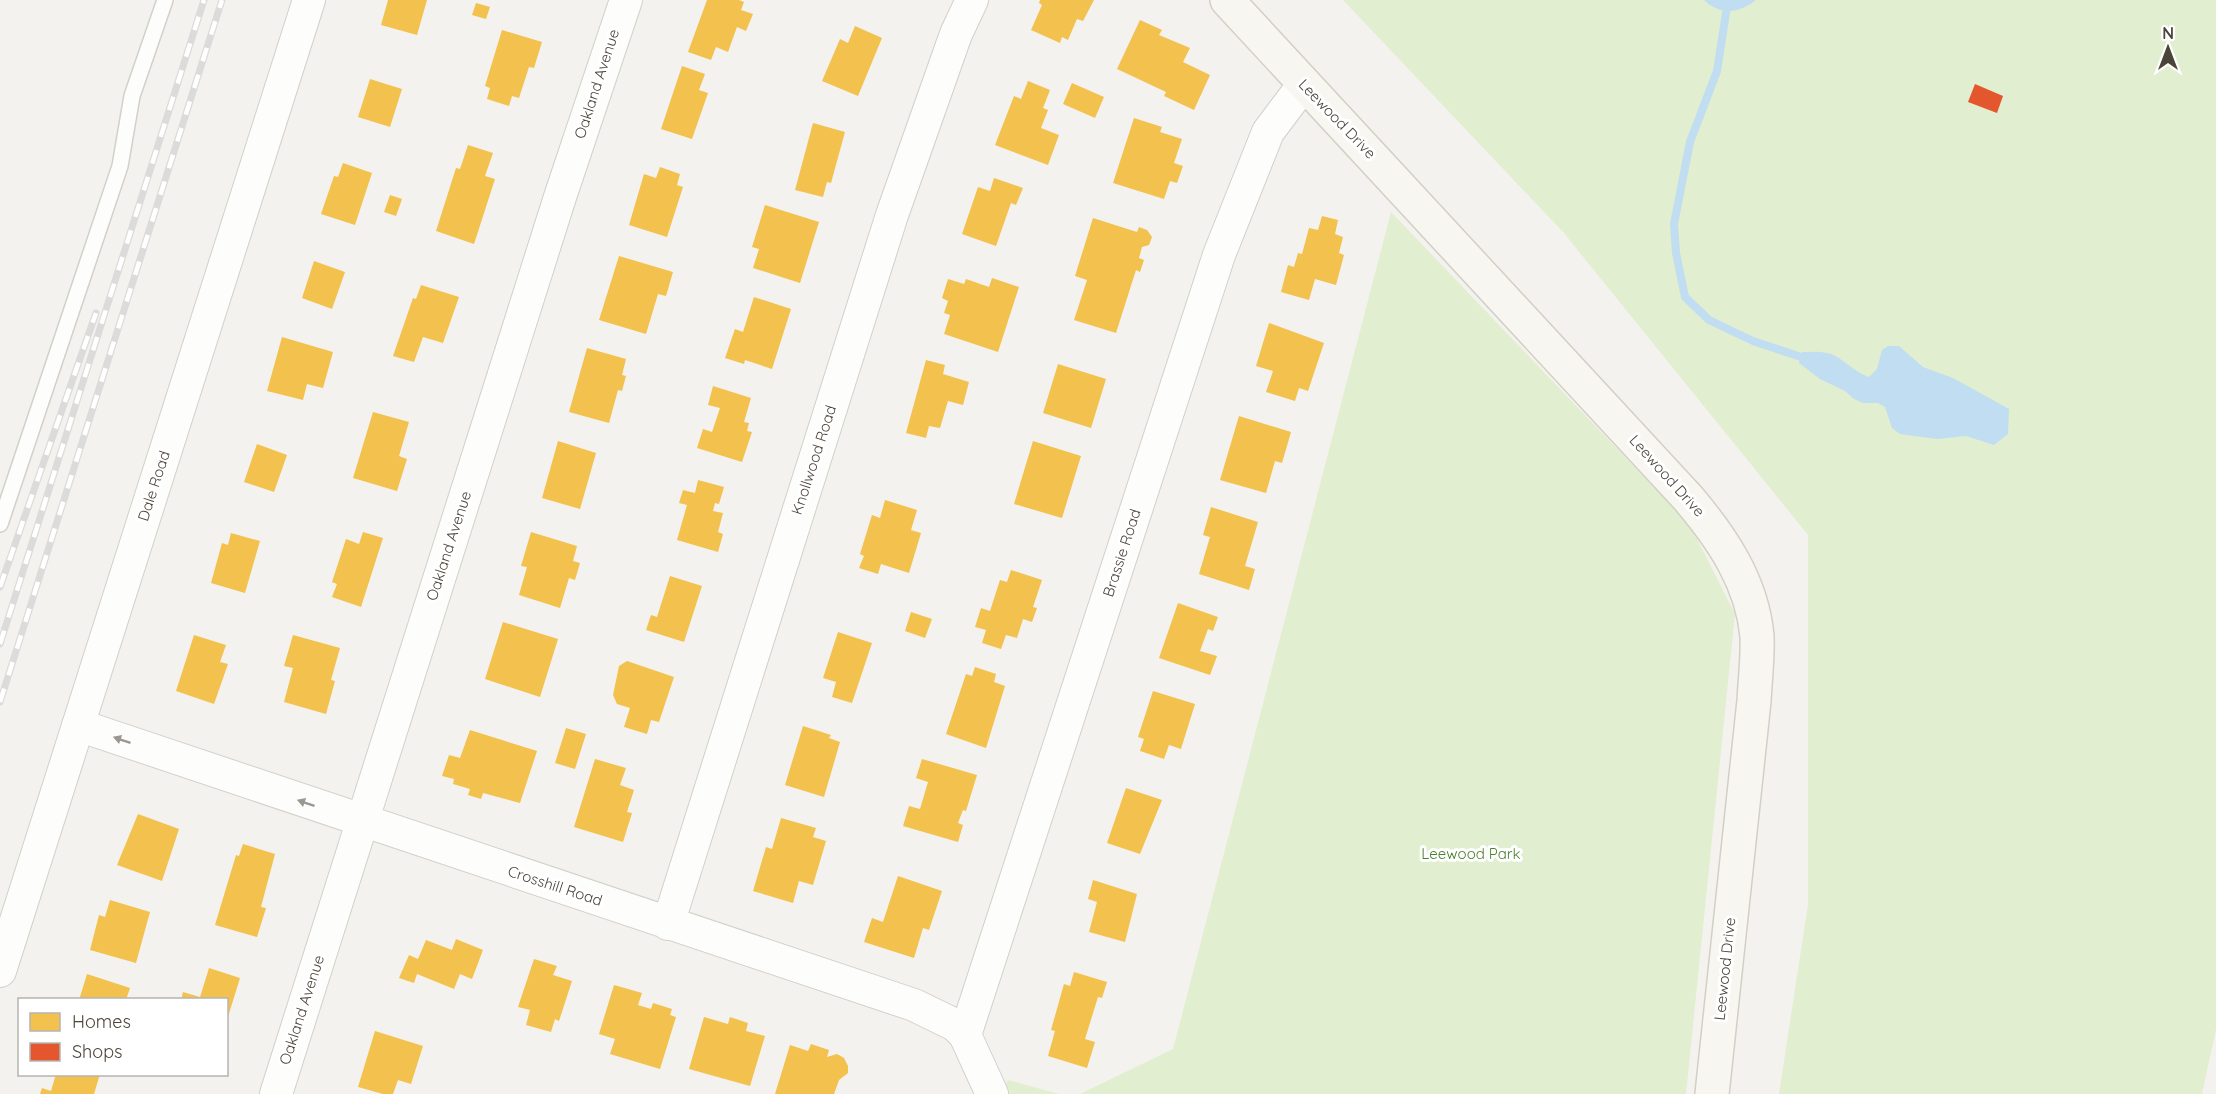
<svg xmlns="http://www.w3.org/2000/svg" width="2216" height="1094" viewBox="0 0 2216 1094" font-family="Quicksand,sans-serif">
	<rect width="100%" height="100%" fill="#f4f2ee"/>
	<!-- green -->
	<path fill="#e1eecf" d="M 1343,0 L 2216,0 L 2216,1029 L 2202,1094 L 1779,1094 L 1808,904 L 1808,535 L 1563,232 Z
		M 1391,212 L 1690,525 L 1735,614 L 1686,1094 L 1080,1094 L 1173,1049 Z
		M 1008,1080 L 1059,1094 L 998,1094 Z"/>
	<!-- water -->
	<path fill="#c0ddf1" d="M 1704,0 L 1756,0 C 1739,13 1721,16 1704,0 Z
		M 1888,346 L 1899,346 L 1923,367 L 1953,378 L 2009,409 L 2008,434 L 1994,445 L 1966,436 L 1937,439 L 1900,434 L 1892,428 L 1885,407 L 1878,403 L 1863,403 L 1854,399 L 1845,391 L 1820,379 L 1799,363 L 1802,352 C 1810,352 1819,351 1827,353 C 1840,355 1852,371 1869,377 L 1877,369 L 1882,350 Z"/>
	<!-- homes -->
	<path fill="#f2c14e" d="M 388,0 L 427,0 L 417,35 L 381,25 Z
		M 707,0 L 739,0 L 744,2 L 741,10 L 753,14 L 746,31 L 737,27 L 728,52 L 716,47 L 711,60 L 688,52 Z
		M 1040,0 L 1094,0 L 1083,21 L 1077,19 L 1068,40 L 1062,37 L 1060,43 L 1031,30 L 1042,5 L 1039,3 Z
		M 476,3 L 490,7 L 486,19 L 472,15 Z
		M 1140,20 L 1162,30 L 1159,35 L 1190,48 L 1183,62 L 1210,75 L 1194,110 L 1164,96 L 1166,92 L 1117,69 Z
		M 855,26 L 882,38 L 858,96 L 822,81 L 840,39 L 848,43 Z
		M 502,30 L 542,42 L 534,68 L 529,67 L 519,98 L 512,96 L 509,106 L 487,99 L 490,88 L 485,86 Z
		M 682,66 L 705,74 L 699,90 L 708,93 L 692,139 L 661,129 Z
		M 370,79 L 402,89 L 390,127 L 358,117 Z
		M 1028,81 L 1050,90 L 1043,108 L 1048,110 L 1041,128 L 1059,135 L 1048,165 L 995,145 L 1014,96 L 1021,99 Z
		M 1072,83 L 1104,97 L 1095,118 L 1063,104 Z
		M 1134,118 L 1162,127 L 1160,132 L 1182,139 L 1174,163 L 1183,166 L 1177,183 L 1170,181 L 1164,199 L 1113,183 Z
		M 813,123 L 845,132 L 831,183 L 827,182 L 823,197 L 795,190 Z
		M 468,145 L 493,153 L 485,176 L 495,179 L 474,244 L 436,231 L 456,168 L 460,169 Z
		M 343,163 L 372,173 L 355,225 L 321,214 L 334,176 L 338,177 Z
		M 660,167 L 680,174 L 677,185 L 683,187 L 667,237 L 629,225 L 644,174 L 656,178 Z
		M 994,178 L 1023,188 L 1016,205 L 1011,203 L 996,246 L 962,234 L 978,187 L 990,191 Z
		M 390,195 L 402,199 L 396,216 L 384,212 Z
		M 765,205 L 819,222 L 800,283 L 753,268 L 759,249 L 752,247 Z
		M 1322,216 L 1338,220 L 1335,234 L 1343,237 L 1339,253 L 1344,255 L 1336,285 L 1315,279 L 1309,300 L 1281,292 L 1288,265 L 1294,267 L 1298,253 L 1302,254 L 1309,228 L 1318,230 Z
		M 1093,218 L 1137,232 L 1139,227 L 1147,230 L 1152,237 L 1149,245 L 1142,247 L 1139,258 L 1144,260 L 1140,272 L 1136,270 L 1116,333 L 1074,320 L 1087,280 L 1075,276 Z
		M 619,256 L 673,272 L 666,296 L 658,294 L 646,334 L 599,320 Z
		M 314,261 L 345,272 L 332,309 L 302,298 Z
		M 992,278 L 1019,287 L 998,352 L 944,334 L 950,315 L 944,313 L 948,301 L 942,298 L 948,279 L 964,284 L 966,279 L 989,287 Z
		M 421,285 L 459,297 L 443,343 L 423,337 L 414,362 L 393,356 L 413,298 L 416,299 Z
		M 754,297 L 791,309 L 772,369 L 745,360 L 744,364 L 725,358 L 735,329 L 743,332 Z
		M 1269,323 L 1324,343 L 1308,391 L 1299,388 L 1295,401 L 1266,392 L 1273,371 L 1256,366 Z
		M 282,337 L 333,352 L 323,388 L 307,384 L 303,400 L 267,391 Z
		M 587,348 L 626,359 L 622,375 L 626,376 L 622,391 L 618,390 L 609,423 L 569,412 Z
		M 926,360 L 945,365 L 943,374 L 969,382 L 963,405 L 948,401 L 940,428 L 929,426 L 926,438 L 906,433 Z
		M 1058,364 L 1106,379 L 1091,428 L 1043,413 Z
		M 713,386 L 751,398 L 744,422 L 749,423 L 747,431 L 752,432 L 742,462 L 697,448 L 703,429 L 712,432 L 720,408 L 708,405 Z
		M 373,412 L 409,422 L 399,456 L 407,459 L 397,491 L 353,478 Z
		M 1239,416 L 1291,432 L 1282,463 L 1275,461 L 1266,493 L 1220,480 Z
		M 558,441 L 596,453 L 580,509 L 542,498 Z
		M 1033,441 L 1081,456 L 1062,518 L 1014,504 Z
		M 257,444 L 287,455 L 274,492 L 244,482 Z
		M 698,480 L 724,487 L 719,504 L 715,503 L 713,511 L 723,513 L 718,532 L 723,534 L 718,552 L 677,540 L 687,505 L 679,503 L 683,490 L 695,493 Z
		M 885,500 L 917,510 L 911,530 L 921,533 L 909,573 L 881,564 L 878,574 L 859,568 L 864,556 L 860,554 L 872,515 L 880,518 Z
		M 1211,507 L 1258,522 L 1245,566 L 1255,569 L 1249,590 L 1199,574 L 1210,537 L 1203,535 Z
		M 363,532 L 383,538 L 361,607 L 332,597 L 337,584 L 332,582 L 346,539 L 359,544 Z
		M 531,532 L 577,546 L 573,561 L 580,563 L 575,580 L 569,578 L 560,608 L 519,595 L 527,567 L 521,566 Z
		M 231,533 L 260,541 L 245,593 L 211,583 L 222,543 L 228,545 Z
		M 1011,570 L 1042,580 L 1033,607 L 1037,608 L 1032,622 L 1023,619 L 1017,638 L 1006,635 L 1001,649 L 982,643 L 986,630 L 975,627 L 981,608 L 990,611 L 1000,580 L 1007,582 Z
		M 670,576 L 702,586 L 684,642 L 646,630 L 651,615 L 657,617 Z
		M 1178,603 L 1218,617 L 1213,631 L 1208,629 L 1200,651 L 1217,656 L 1210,675 L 1159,658 Z
		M 911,612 L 932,619 L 925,638 L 905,631 Z
		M 503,622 L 558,639 L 540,697 L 485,679 Z
		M 838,632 L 872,643 L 852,703 L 832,697 L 836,682 L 823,678 Z
		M 194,635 L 226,645 L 220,662 L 228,664 L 214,704 L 176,691 Z
		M 293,635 L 340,648 L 331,680 L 335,681 L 326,714 L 284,702 L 293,668 L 284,666 Z
		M 627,661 L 674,677 L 659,722 L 651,720 L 647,734 L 624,727 L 630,708 L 617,704 L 613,695 L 619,666 Z
		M 975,667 L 996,674 L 994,682 L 1005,686 L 986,748 L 946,734 L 966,674 L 972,676 Z
		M 1153,691 L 1195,704 L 1181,749 L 1169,745 L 1164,759 L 1140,751 L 1144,739 L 1138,737 Z
		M 803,726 L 831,735 L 829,738 L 840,742 L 824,797 L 785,785 Z
		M 566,728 L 586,734 L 575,769 L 555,763 Z
		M 470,730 L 537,751 L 520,803 L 483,793 L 481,799 L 468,795 L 470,789 L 453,784 L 454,779 L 442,776 L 449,755 L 460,758 Z
		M 595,759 L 626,768 L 620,785 L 634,790 L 627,812 L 632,813 L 623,842 L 574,827 Z
		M 922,759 L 977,775 L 966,811 L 963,810 L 958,823 L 963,825 L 958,842 L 903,826 L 909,806 L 920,809 L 928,782 L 916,778 Z
		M 1126,788 L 1162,800 L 1140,854 L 1107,843 Z
		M 138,814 L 179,829 L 162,881 L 117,865 Z
		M 781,818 L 816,828 L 813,837 L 826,841 L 813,885 L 799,881 L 793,903 L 753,891 L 766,847 L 772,849 Z
		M 243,844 L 275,854 L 261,907 L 266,908 L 257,937 L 215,925 L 236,855 L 239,856 Z
		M 898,876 L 942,891 L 929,930 L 923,928 L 914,958 L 864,942 L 872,918 L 883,922 Z
		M 1093,880 L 1137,894 L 1125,942 L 1089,932 L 1097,902 L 1088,899 Z
		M 110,900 L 150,912 L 136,963 L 90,950 L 99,915 L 105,917 Z
		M 456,939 L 483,950 L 472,979 L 460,974 L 454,989 L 417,974 L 414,983 L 399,978 L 409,955 L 418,959 L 426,940 L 452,950 Z
		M 534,959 L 557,966 L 553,975 L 572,981 L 559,1021 L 555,1019 L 551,1032 L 526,1025 L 530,1010 L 518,1007 Z
		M 209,968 L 240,978 L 227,1020 L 226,1000 L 181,1000 L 183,992 L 200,997 Z
		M 1074,972 L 1107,982 L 1102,998 L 1098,997 L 1085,1039 L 1095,1042 L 1087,1068 L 1048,1056 L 1055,1031 L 1051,1030 L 1064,984 L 1070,986 Z
		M 87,974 L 130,988 L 126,1000 L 79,1000 Z
		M 614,985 L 642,993 L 638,1005 L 651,1009 L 653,1003 L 672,1009 L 670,1015 L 676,1017 L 660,1069 L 610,1054 L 615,1039 L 599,1034 Z
		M 704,1017 L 728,1024 L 730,1017 L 748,1023 L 746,1031 L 765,1036 L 750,1086 L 689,1069 Z
		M 375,1031 L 423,1046 L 411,1084 L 398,1080 L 393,1094 L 383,1094 L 358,1087 Z
		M 811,1044 L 829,1050 L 827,1057 L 837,1054 L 844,1058 L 848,1066 L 848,1073 L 839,1080 L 834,1094 L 775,1094 L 790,1045 L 808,1051 Z
		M 56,1074 L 100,1074 L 94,1094 L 40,1094 L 42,1088 L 51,1091 Z"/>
	<!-- shops -->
	<path fill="#e4572e" d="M 1975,84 L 2003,96 L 1997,113 L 1968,102 Z"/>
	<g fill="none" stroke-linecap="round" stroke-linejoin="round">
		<!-- stream -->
		<path stroke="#c0ddf1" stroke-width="8" d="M 1728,0 L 1717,71 L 1690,142 L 1674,224 L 1676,253 L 1685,297 L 1709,320 L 1753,341 L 1810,360"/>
		<!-- lane casing -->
		<g stroke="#d2d0cb" stroke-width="18">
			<path id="lane" d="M 0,524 L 120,166 L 132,96 L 165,0"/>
		</g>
		<!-- street casing -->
		<g stroke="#d2d0cb" stroke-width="34">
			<path id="street" d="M 78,725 L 914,1005 L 955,1025 L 965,1035 L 992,1094
				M 668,924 L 892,215 L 956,34 L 972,0
				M 0,971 L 309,0
				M 965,1035 L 1219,255 L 1268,132 L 1304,84
				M 276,1094 L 560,197 L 626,0"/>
		</g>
		<!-- secondary casing -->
		<g stroke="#d3cfc5" stroke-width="36">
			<path id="secondary" d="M 1227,0 L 1688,498 C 1722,538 1752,582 1757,636 C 1758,657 1755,680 1754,701 L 1712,1094"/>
		</g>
		<!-- lane -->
		<use href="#lane" stroke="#fdfdfc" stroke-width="15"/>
		<!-- street -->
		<use href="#street" stroke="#fdfdfc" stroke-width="32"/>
		<!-- secondary -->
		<use href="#secondary" stroke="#f7f6f1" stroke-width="33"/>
		<!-- rail casing -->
		<g stroke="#dbdbda" stroke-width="7">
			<path id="rail" d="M 0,587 L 96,313
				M 0,644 L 204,0
				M 0,702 L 222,0"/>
		</g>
		<!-- rail -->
		<use href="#rail" stroke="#fff" stroke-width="4.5" stroke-dasharray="14" stroke-linecap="butt"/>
	</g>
	<!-- one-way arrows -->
	<defs><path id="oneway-solid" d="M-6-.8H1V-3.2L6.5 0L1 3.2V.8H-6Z" transform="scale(1.5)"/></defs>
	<g fill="#9b9791">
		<use href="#oneway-solid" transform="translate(122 740) rotate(-161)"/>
		<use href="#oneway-solid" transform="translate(306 803) rotate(-161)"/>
	</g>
	<g text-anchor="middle" stroke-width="6" stroke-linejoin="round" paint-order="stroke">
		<!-- street labels -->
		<g font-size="15" fill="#4b4439" stroke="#fff">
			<text transform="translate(597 84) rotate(-72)" y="5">Oakland Avenue</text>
			<text transform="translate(1337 119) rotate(46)" y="5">Leewood Drive</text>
			<text transform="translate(814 460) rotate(-72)" y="5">Knollwood Road</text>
			<text transform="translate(1667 476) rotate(48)" y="5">Leewood Drive</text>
			<text transform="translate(154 486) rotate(-72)" y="5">Dale Road</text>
			<text transform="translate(449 546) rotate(-72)" y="5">Oakland Avenue</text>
			<text transform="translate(1122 553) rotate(-72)" y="5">Brassie Road</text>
			<text transform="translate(555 886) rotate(18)" y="5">Crosshill Road</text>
			<text transform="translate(1725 969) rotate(-84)" y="5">Leewood Drive</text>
			<text transform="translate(302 1010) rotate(-72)" y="5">Oakland Avenue</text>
		</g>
		<!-- park labels -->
		<g font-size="15" fill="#4a7f2a" stroke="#fff">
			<text x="1471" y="859">Leewood Park</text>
		</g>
	</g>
	<!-- legend -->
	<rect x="18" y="998" width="210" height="78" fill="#ffffff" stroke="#b7b4b0" stroke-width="1.5"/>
	<rect x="30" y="1013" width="30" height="18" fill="#f2c14e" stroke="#b7b4b0" stroke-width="1.5"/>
	<text x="72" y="1028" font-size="18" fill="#4b4439">Homes</text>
	<rect x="30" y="1043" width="30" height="18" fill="#e4572e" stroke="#b7b4b0" stroke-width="1.5"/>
	<text x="72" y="1058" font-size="18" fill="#4b4439">Shops</text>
	<!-- north arrow -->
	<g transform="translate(2168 48)" stroke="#ffffff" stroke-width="4.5" paint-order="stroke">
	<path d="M0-4.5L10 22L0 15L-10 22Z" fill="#4b4439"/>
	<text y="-9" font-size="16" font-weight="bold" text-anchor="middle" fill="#4b4439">N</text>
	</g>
</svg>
